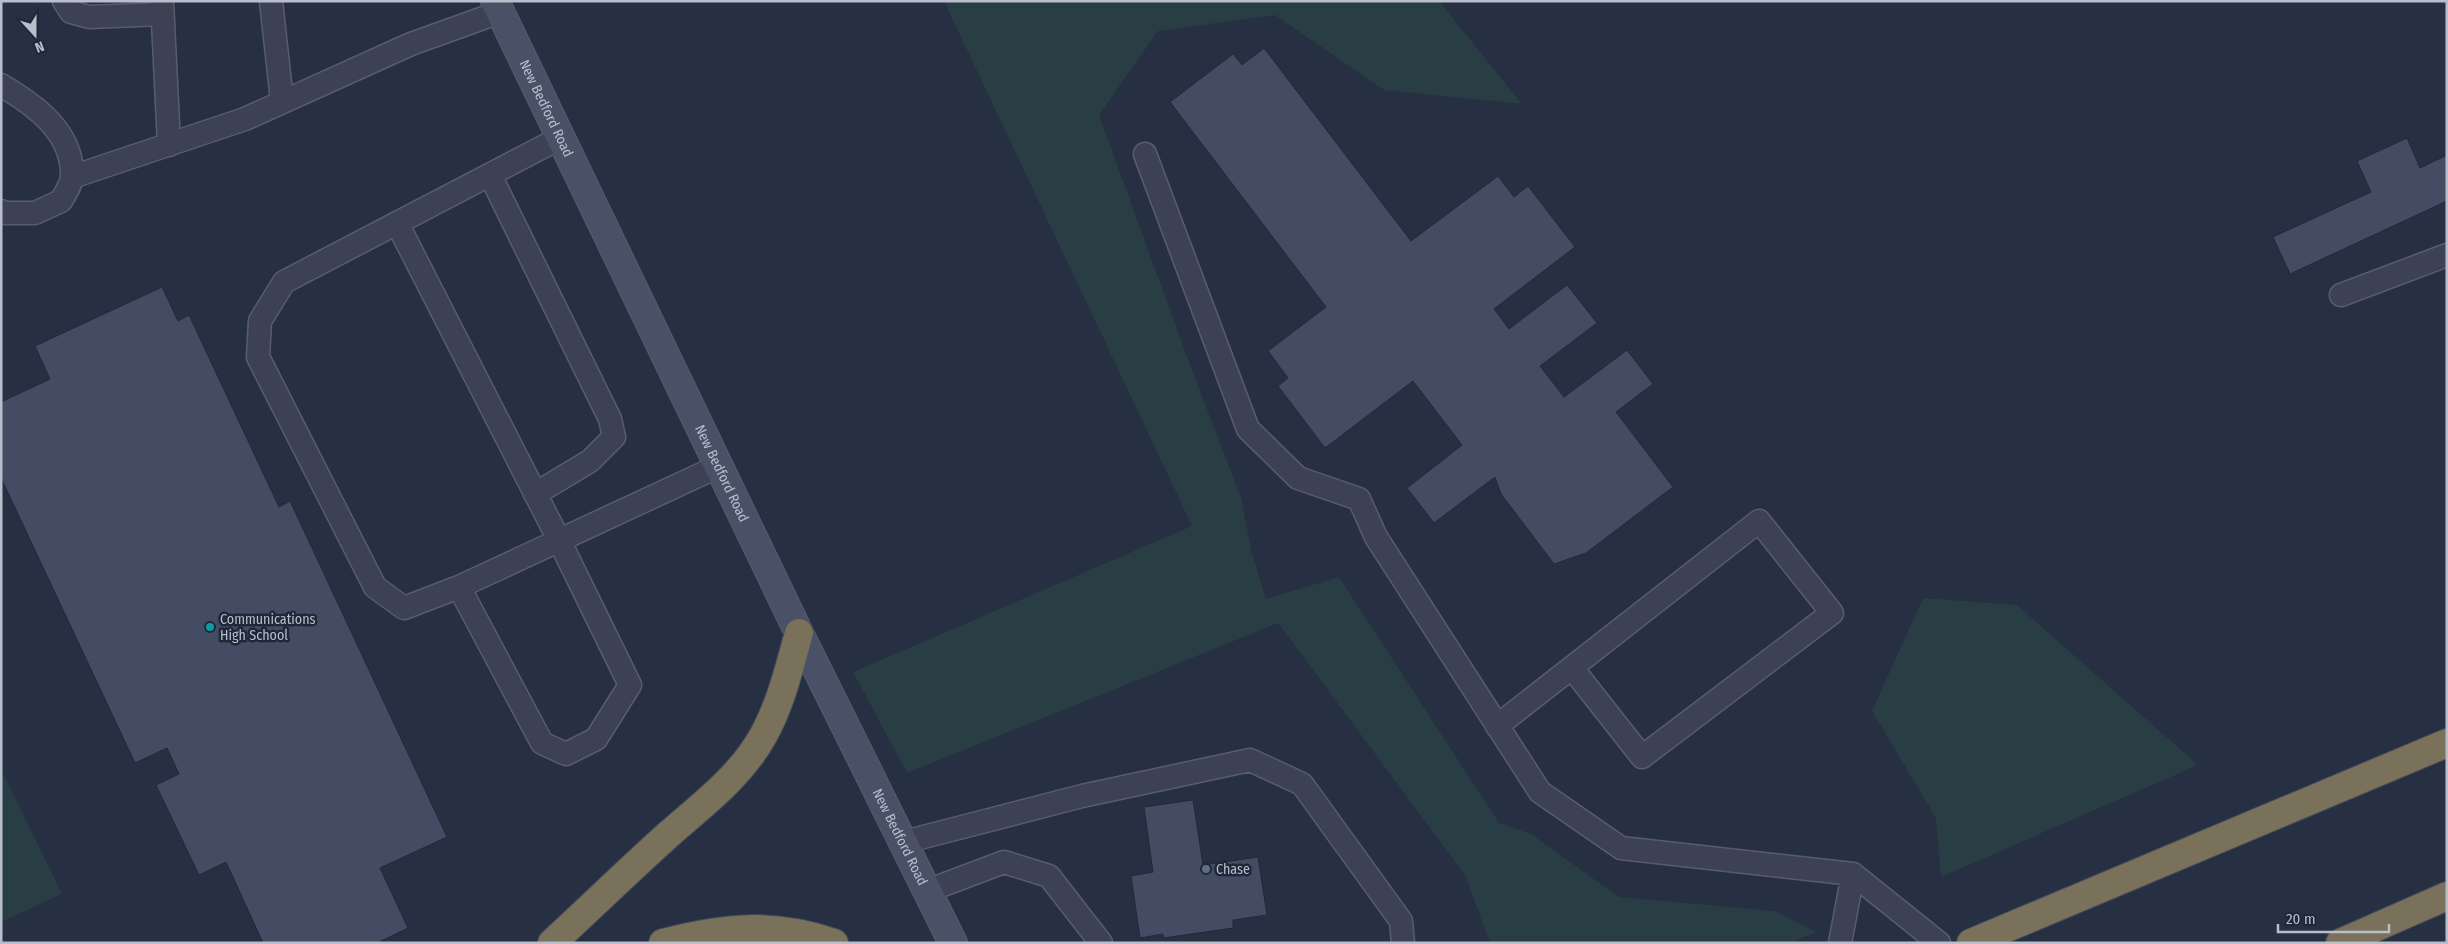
<svg xmlns="http://www.w3.org/2000/svg" width="2448" height="944" viewBox="0 0 2448 944" font-family="'Fira Sans Condensed',sans-serif">
	<rect width="100%" height="100%" fill="#272f43"/>
	<!-- green -->
	<path fill="#293d44" d="M 944,1 L 1439,1 L 1522,104 L 1384,90 L 1275,15 L 1158,31 L 1099,115 L 1189,362 L 1241,498 L 1252,554 L 1266,599 L 1339,577 L 1499,823 L 1531,834 L 1619,897 L 1775,911 L 1816,932 L 1791,943 L 1490,943 L 1465,875 L 1278,623 L 907,773 L 853,672 L 1192,526 Z
		M 1923,598 L 2017,605 L 2198,765 L 1941,877 L 1936,818 L 1872,711 Z
		M 1,769 L 62,894 L 1,922 Z"/>
	<!-- building -->
	<path fill="#444c63" stroke="#22293a" d="M 1264,48 L 1411,241 L 1498,176 L 1514,197 L 1528,186 L 1575,247 L 1494,309 L 1509,329 L 1567,285 L 1597,323 L 1540,366 L 1564,397 L 1627,350 L 1653,384 L 1616,412 L 1673,487 L 1586,553 L 1554,564 L 1501,494 L 1495,477 L 1434,523 L 1407,488 L 1462,445 L 1413,381 L 1325,448 L 1278,386 L 1288,378 L 1268,351 L 1326,307 L 1170,102 L 1233,54 L 1242,65 Z
		M 2407,138 L 2420,168 L 2447,155 L 2447,201 L 2290,274 L 2273,237 L 2371,192 L 2357,161 Z
		M 162,287 L 178,321 L 189,315 L 279,507 L 290,501 L 447,837 L 380,868 L 408,928 L 377,943 L 263,943 L 226,862 L 199,875 L 156,785 L 179,774 L 167,748 L 135,763 L 1,478 L 1,402 L 50,379 L 35,346 Z
		M 1193,800 L 1203,865 L 1258,857 L 1267,915 L 1233,920 L 1233,928 L 1163,938 L 1163,934 L 1140,938 L 1131,876 L 1153,872 L 1144,807 Z"/>
	<g fill="none" stroke-linecap="round" stroke-linejoin="round">
		<!-- lane casing -->
		<g stroke="#575d6d" stroke-width="25">
			<path id="lane" d="M 64,1 L 71,12 L 89,17 L 162,14
				M 162,1 L 169,145
				M 271,1 L 282,101
				M 1,85 C 35,105 73,132 72,176 C 72,183 65,194 61,201 L 35,213 L 4,213 L 1,211
				M 560,138 L 284,282 L 260,321 L 258,357 L 375,587 L 404,608 L 459,587 L 719,466
				M 1145,154 L 1248,429 L 1298,478 L 1359,499 L 1376,537 L 1540,792 L 1621,848 L 1853,874 L 1939,943
				M 490,175 L 610,419 L 614,437 L 590,461 L 535,494
				M 72,177 L 245,119 L 411,44 L 500,12
				M 397,223 L 559,540 L 630,685 L 596,739 L 566,754 L 542,743 L 459,587
				M 2341,295 L 2447,255
				M 1497,726 L 1759,521 L 1832,613 L 1642,757 L 1572,668
				M 904,842 L 1082,796 L 1250,760 L 1302,784 L 1401,921 L 1403,943
				M 927,891 L 1004,862 L 1049,876 L 1101,943
				M 1840,943 L 1853,874"/>
		</g>
		<!-- secondary casing -->
		<g stroke="#575d6d" stroke-width="30">
			<g id="secondary">
				<path id="s1" d="M 495,1 L 799,633 L 953,943"/>
			</g>
		</g>
		<!-- highway casing -->
		<g stroke="#434a5a" stroke-width="30">
			<path id="highway" d="M 552,943 C 591,907 629,870 669,834 C 703,804 740,777 763,736 C 781,704 789,668 799,633
				M 663,943 C 724,927 773,922 834,943
				M 1971,943 L 2447,743
				M 2340,943 L 2447,896"/>
		</g>
		<!-- lane -->
		<use href="#lane" stroke="#3c4253" stroke-width="22"/>
		<!-- secondary -->
		<use href="#secondary" stroke="#4a5066" stroke-width="28"/>
		<!-- highway -->
		<use href="#highway" stroke="#797159" stroke-width="28"/>
	</g>
	<!-- markers -->
	<circle fill="#0f9aa8" stroke="#202739" stroke-width="2" cx="210" cy="627" r="5"/>
	<circle fill="#5c6f8a" stroke="#202739" stroke-width="2" cx="1206" cy="869" r="5"/>
	<g text-anchor="middle" stroke-width="5" stroke-linejoin="round" paint-order="stroke">
		<!-- street labels -->
		<g font-size="14" fill="#b9becd" stroke="#202739">
			<text dy="5" stroke="none"><textPath href="#s1" startOffset="119">New Bedford Road</textPath></text>
			<text dy="5" stroke="none"><textPath href="#s1" startOffset="524">New Bedford Road</textPath></text>
			<text dy="5" stroke="none"><textPath href="#s1" startOffset="929">New Bedford Road</textPath></text>
		</g>
		<!-- poi labels -->
		<g font-size="14" fill="#b9becd" stroke="#202739" text-anchor="start">
			<text x="220" y="624">Communications<tspan x="220" dy="16">High School</tspan></text>
			<text x="1216" y="874">Chase</text>
		</g>
	</g>
	<!-- border -->
	<rect width="2448" height="944" fill="none" stroke="#b9becd" stroke-width="5"/>
	<!-- north arrow -->
	<g transform="translate(35 35) rotate(159)" stroke="#202739" stroke-width="4" paint-order="stroke">
	<path d="M0-4L9 19L0 12L-9 19Z" fill="#b9becd"/>
	<text y="-8" font-size="14" font-weight="bold" text-anchor="middle" fill="#b9becd">N</text>
	</g>
	<!-- scale -->
	<path d="M2278 924v8h111v-8" fill="none" stroke="#b9becd" stroke-width="2.5"/>
	<text x="2286" y="924" font-size="15" fill="#b9becd" stroke="#202739" stroke-width="4" paint-order="stroke">20 m</text>
</svg>
